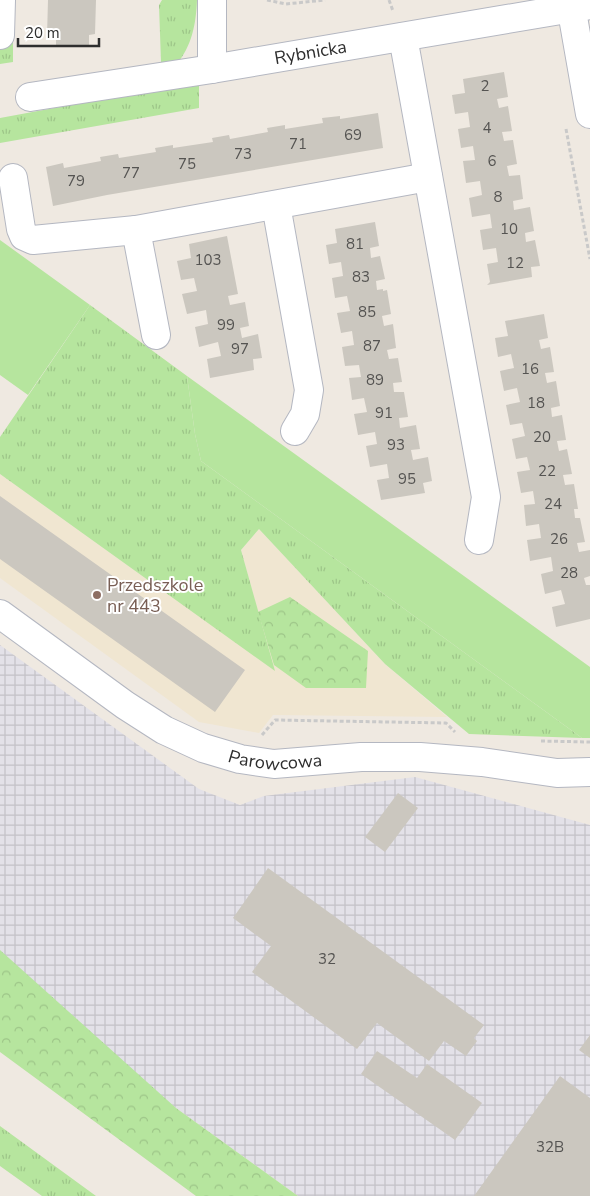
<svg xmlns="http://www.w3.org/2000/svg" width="590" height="1196" viewBox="0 0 590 1196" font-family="'Nunito Sans',sans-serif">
	<defs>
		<pattern id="industrial-grid" width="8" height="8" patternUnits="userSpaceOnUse" patternTransform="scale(1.25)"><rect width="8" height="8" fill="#e3e1e8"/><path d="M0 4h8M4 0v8" fill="none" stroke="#c3c1c7"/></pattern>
		<pattern id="grass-tufts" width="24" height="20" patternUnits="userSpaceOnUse" patternTransform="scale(1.25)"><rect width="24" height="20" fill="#b6e59e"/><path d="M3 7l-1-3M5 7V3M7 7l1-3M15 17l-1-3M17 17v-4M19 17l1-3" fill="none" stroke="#9dc588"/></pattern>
		<pattern id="forest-crowns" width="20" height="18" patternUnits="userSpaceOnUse" patternTransform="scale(1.25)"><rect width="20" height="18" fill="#b6e59e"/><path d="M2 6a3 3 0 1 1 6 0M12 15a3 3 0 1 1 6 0" fill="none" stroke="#9dc588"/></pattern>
	</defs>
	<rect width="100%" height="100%" fill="#efe9e1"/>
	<!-- industrial -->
	<path fill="url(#industrial-grid)" d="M 0,645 L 199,789 L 240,805 L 264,796 L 415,777 L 590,825 L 590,1196 L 298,1196 L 176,1108 L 0,974 Z"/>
	<!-- education -->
	<path fill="#f0e6d1" d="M 0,474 L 274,670 L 241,550 L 259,529 L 385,664 L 447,717 L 273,715 L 259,733 L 199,722 L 0,578 Z"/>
	<!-- grass -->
	<path fill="url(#grass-tufts)" d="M 162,0 L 197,0 C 196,24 192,46 176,65 L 168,62 L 161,62 L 159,5 Z
		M 0,40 L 13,42 L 13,62 L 0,64 Z
		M 195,82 L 199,86 L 199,108 L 0,143 L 0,118 Z
		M 90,305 L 187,376 L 195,434 L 201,461 L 582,738 L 469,734 L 385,664 L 259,529 L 241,550 L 275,671 L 0,474 L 0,437 Z
		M 0,1126 L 96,1196 L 42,1196 L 0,1166 Z"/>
	<!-- forest -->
	<path fill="url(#forest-crowns)" d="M 290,597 L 368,651 L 366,688 L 306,688 L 274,665 L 258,612 Z
		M 0,950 L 176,1108 L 298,1196 L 196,1196 L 0,1052 Z"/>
	<!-- garden -->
	<path fill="#b6e59e" d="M 0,240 L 90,305 L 28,395 L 0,375 Z
		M 187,376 L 590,667 L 590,738 L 582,738 L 201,461 L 195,434 Z"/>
	<!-- building -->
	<path fill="#cbc7bf" d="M 48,0 L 96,0 L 95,34 L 89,35 L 89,45 L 56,45 L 56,36 L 47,36 Z
		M 504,72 L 508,97 L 497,99 L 499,108 L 508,106 L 512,131 L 502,132 L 504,141 L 513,140 L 517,164 L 507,166 L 509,176 L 520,175 L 523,199 L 513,201 L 514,210 L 530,207 L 534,231 L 525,233 L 526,242 L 535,240 L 540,266 L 531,267 L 532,277 L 487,285 L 490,282 L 487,264 L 498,262 L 496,248 L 483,250 L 480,230 L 492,228 L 490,214 L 472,217 L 469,198 L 482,195 L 480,181 L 466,183 L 463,161 L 475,160 L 473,146 L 461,148 L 458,129 L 470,127 L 468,112 L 455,114 L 452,95 L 465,93 L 463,79 Z
		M 378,113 L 383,148 L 107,195 L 53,206 L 46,167 L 63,163 L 64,168 L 101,161 L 100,157 L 118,154 L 119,158 L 156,152 L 155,148 L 173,145 L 173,148 L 213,142 L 212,138 L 229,135 L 230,139 L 268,132 L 267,128 L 285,125 L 285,129 L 323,123 L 322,118 L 340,116 L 340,119 Z
		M 375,222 L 379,246 L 370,248 L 371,258 L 380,256 L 385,279 L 376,281 L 377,290 L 383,289 L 383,291 L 387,290 L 391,314 L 382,316 L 384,326 L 393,324 L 396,348 L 387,350 L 389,359 L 398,358 L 402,382 L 393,383 L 394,392 L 404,392 L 408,417 L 399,418 L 400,428 L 416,425 L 420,449 L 411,450 L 413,460 L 428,457 L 432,481 L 423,483 L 425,493 L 381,500 L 377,480 L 389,478 L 387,464 L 370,467 L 366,446 L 377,444 L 375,432 L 358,435 L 354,414 L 367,412 L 364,398 L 352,400 L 349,378 L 361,377 L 359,365 L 345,366 L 342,347 L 354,345 L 352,331 L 341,333 L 337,313 L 350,311 L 347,296 L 335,298 L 332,278 L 343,276 L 341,262 L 329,264 L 326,245 L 337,243 L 335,229 Z
		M 227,236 L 238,294 L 228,296 L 230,305 L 245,302 L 249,326 L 240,328 L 242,338 L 258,334 L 262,358 L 253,359 L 254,370 L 210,378 L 207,359 L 221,356 L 218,342 L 199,347 L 195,327 L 208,324 L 206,310 L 187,314 L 182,294 L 197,291 L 194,278 L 181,280 L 177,261 L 191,258 L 189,244 Z
		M 544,314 L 548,338 L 539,340 L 541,349 L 550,347 L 554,372 L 545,373 L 547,383 L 556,381 L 560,406 L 551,408 L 552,417 L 562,415 L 566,440 L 557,441 L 559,451 L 567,449 L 572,474 L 563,475 L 565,485 L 574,484 L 578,509 L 574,509 L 575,518 L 580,518 L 585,542 L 577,543 L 579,552 L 590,550 L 590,576 L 584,578 L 586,585 L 590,585 L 590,619 L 556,627 L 552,607 L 565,604 L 561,590 L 545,594 L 541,574 L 553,571 L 551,557 L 530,561 L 527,540 L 541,538 L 539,524 L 526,526 L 524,505 L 535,504 L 533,491 L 521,493 L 517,472 L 530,470 L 527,457 L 516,459 L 512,439 L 525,436 L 522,423 L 510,425 L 506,405 L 520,402 L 517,388 L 504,391 L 500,371 L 514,368 L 511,354 L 498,357 L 495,338 L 508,336 L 505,321 Z
		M 0,496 L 245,670 L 215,712 L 0,559 Z
		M 398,793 L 418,808 L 385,852 L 365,837 Z
		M 268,868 L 484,1025 L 474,1038 L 477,1041 L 466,1056 L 444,1041 L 429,1061 L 377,1023 L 357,1049 L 252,972 L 271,946 L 233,918 Z
		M 590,1035 L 590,1058 L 579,1050 Z
		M 377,1051 L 417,1078 L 427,1064 L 482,1103 L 455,1140 L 361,1074 Z
		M 560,1076 L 590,1098 L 590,1196 L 474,1196 Z"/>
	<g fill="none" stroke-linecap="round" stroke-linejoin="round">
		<!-- street casing -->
		<g stroke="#b4b7c1" stroke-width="30">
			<g id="street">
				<path d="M 570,0 L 590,114"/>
				<path d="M 0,35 L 1,0"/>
				<path d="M 403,37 L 486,497 L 479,540"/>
				<path d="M 212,69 L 212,0"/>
				<path id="s1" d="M 30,97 L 212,69 L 590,5"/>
				<path d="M 13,178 L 21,229 L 24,236 L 33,240 L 136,230 L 428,177"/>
				<path d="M 276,205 L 309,390 L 305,414 L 295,431"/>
				<path d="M 136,230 L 156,335"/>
				<path id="s2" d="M 0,614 L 125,705 L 164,730 L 203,748 L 240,759 L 274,764 L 361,757 L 420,757 L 482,762 L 557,773 L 590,772"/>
			</g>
		</g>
		<!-- path -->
		<path stroke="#c9c9c9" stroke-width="3" stroke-dasharray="4 2.5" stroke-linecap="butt" d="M 267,0 L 286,4 L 325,0
			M 389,0 L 393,11
			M 566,129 L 590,259
			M 262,735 L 275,720 L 446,723 L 455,732
			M 541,741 L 590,742"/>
		<!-- street -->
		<use href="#street" stroke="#fff" stroke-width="28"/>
	</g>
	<!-- markers -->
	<circle fill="#8d6e63" stroke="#fff" stroke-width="2" cx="97" cy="595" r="5"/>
	<g text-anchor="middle" stroke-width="4" stroke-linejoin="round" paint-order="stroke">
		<!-- number labels -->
		<g font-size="15" fill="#555452">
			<text x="485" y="91">2</text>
			<text x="487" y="133">4</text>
			<text x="353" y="140">69</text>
			<text x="298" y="149">71</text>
			<text x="243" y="159">73</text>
			<text x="492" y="166">6</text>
			<text x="187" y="169">75</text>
			<text x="131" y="178">77</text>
			<text x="76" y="186">79</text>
			<text x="498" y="202">8</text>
			<text x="509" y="234">10</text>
			<text x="355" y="249">81</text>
			<text x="208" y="265">103</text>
			<text x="515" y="268">12</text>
			<text x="361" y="282">83</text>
			<text x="367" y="317">85</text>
			<text x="226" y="330">99</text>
			<text x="372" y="351">87</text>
			<text x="240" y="354">97</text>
			<text x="530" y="374">16</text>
			<text x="375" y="385">89</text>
			<text x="536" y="408">18</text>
			<text x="384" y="418">91</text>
			<text x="542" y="442">20</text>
			<text x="396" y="450">93</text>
			<text x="547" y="476">22</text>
			<text x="407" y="484">95</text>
			<text x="553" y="509">24</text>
			<text x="559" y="544">26</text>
			<text x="569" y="578">28</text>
			<text x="327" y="964">32</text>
			<text x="550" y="1152">32B</text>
		</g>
		<!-- street labels -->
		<g font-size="18" fill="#2e2e2e" stroke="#fff">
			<text dy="6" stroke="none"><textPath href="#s1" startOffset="284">Rybnicka</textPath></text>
			<text dy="6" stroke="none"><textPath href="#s2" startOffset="318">Parowcowa</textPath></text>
		</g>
		<!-- education labels -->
		<g font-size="18" fill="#785e54" stroke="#fff" text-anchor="start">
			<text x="107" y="591">Przedszkole<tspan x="107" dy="21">nr 443</tspan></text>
		</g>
	</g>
	<!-- scale -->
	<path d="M18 38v8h81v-8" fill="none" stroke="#2e2e2e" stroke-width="2.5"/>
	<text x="25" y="38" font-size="15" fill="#2e2e2e" stroke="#ffffff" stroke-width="4" paint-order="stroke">20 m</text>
</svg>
